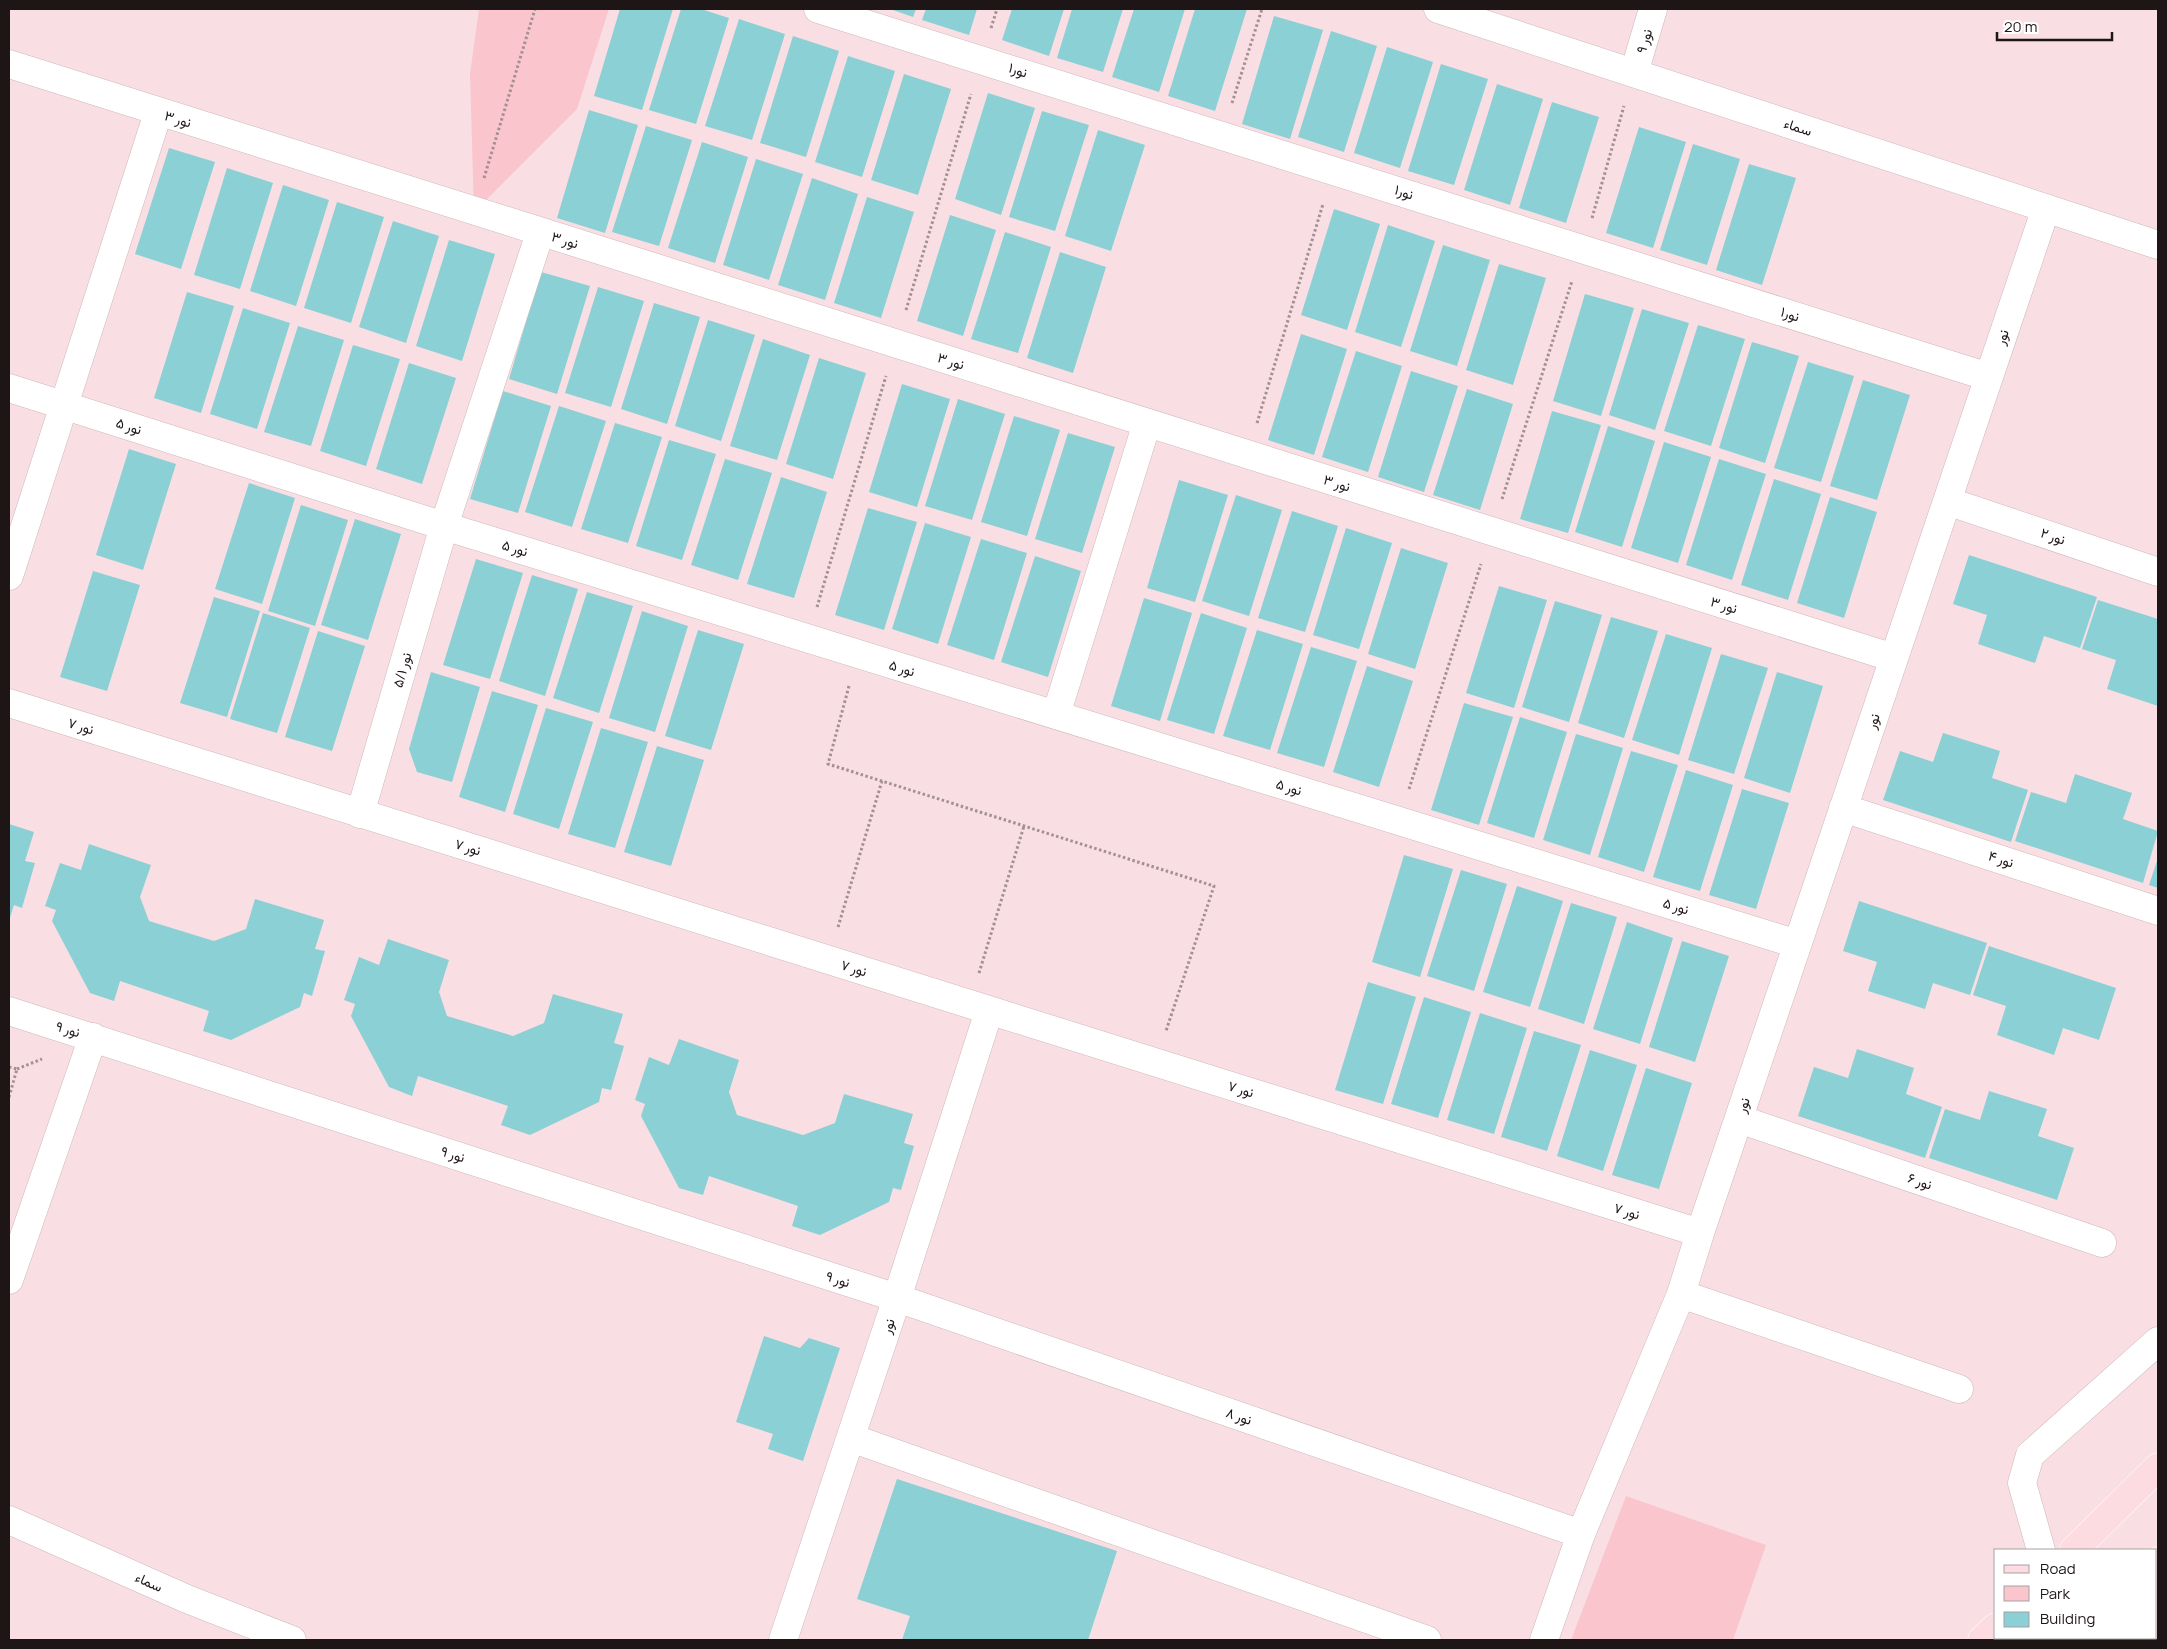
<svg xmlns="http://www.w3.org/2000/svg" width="2167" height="1649" viewBox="0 0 2167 1649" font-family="Manrope,Vazirmatn,sans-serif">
	<rect width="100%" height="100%" fill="#f9dfe3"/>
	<!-- green -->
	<path fill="#fac5cd" d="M 479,9 L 609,9 L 577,109 L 474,212 L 470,74 Z
		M 1626,1496 L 1766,1545 L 1733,1640 L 1571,1640 Z"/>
	<!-- building -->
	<path fill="#8ad0d4" d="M 620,9 L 673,9 L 642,110 L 594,96 Z
		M 681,9 L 701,9 L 729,18 L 696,124 L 649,110 Z
		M 890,9 L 916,9 L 913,17 Z
		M 926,9 L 977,9 L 969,35 L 922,20 Z
		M 1012,9 L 1064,9 L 1049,56 L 1002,40 Z
		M 1072,9 L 1123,9 L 1103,72 L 1057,58 Z
		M 1134,9 L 1185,9 L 1159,92 L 1112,77 Z
		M 1195,9 L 1247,9 L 1215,111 L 1168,96 Z
		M 1274,16 L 1323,30 L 1290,139 L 1242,124 Z
		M 739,19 L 785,34 L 752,140 L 705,126 Z
		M 1331,31 L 1377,46 L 1344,152 L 1298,137 Z
		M 793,36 L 839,51 L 806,157 L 760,143 Z
		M 1387,47 L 1433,62 L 1400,168 L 1354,153 Z
		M 848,56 L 895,71 L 862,177 L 815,162 Z
		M 1441,64 L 1488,79 L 1454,185 L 1408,171 Z
		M 904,74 L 951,89 L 918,195 L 871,180 Z
		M 1497,84 L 1543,99 L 1510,205 L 1464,190 Z
		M 988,93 L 1035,108 L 1001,215 L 955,199 Z
		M 1552,102 L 1599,117 L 1566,223 L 1519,208 Z
		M 589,110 L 638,125 L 605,233 L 557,218 Z
		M 1042,111 L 1089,125 L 1055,231 L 1009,217 Z
		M 646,126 L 692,140 L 659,246 L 612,232 Z
		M 1639,127 L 1686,142 L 1653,248 L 1606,233 Z
		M 1098,130 L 1145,145 L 1111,251 L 1065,236 Z
		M 702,142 L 748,157 L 715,263 L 668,248 Z
		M 1693,144 L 1740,159 L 1707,265 L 1660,250 Z
		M 169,148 L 215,162 L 181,269 L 135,254 Z
		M 756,159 L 803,174 L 769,280 L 723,265 Z
		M 1749,164 L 1796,178 L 1762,285 L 1716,270 Z
		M 227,168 L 273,183 L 240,289 L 194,275 Z
		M 812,178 L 858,194 L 825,300 L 778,285 Z
		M 283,185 L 329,200 L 296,306 L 250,291 Z
		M 867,197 L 914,212 L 881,318 L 834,303 Z
		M 337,202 L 384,217 L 351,323 L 304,308 Z
		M 1334,209 L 1380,224 L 1347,330 L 1301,315 Z
		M 950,215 L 996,230 L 963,336 L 917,321 Z
		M 393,221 L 439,236 L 406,343 L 359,327 Z
		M 1388,225 L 1435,241 L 1401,347 L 1355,332 Z
		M 1005,232 L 1051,247 L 1018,353 L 971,339 Z
		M 449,240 L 495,254 L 462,361 L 416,346 Z
		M 1443,245 L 1490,260 L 1457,366 L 1410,351 Z
		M 1060,252 L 1106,267 L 1073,373 L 1027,358 Z
		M 1499,264 L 1546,278 L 1513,385 L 1466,370 Z
		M 541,272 L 590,286 L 557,394 L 509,379 Z
		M 598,287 L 644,301 L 611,407 L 565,393 Z
		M 187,292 L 234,306 L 201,413 L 154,398 Z
		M 1585,294 L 1634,308 L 1601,416 L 1553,401 Z
		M 654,303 L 700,317 L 667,424 L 621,409 Z
		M 243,308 L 290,323 L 257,429 L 210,414 Z
		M 1642,309 L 1689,323 L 1655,430 L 1609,415 Z
		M 708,320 L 755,335 L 721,441 L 675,426 Z
		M 1698,325 L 1745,339 L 1711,446 L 1664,431 Z
		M 298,326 L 344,340 L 311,446 L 264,432 Z
		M 1301,334 L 1347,349 L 1314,455 L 1268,440 Z
		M 763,339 L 810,355 L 777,460 L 730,446 Z
		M 1752,342 L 1799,356 L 1765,463 L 1719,448 Z
		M 353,345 L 400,359 L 366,466 L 320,451 Z
		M 1356,351 L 1402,366 L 1368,472 L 1322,457 Z
		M 819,358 L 866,373 L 833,479 L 786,464 Z
		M 1808,362 L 1854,376 L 1821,482 L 1774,468 Z
		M 409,363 L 456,378 L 422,484 L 376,469 Z
		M 1411,371 L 1458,386 L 1424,492 L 1378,477 Z
		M 1863,380 L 1910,395 L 1877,500 L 1830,486 Z
		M 902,384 L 950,399 L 917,507 L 869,492 Z
		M 1467,389 L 1513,404 L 1480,510 L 1433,495 Z
		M 503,391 L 551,406 L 518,513 L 470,499 Z
		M 958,399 L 1005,414 L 972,520 L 925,506 Z
		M 559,406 L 606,421 L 572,527 L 525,512 Z
		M 1552,411 L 1601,425 L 1568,533 L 1520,519 Z
		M 1014,416 L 1060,430 L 1027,536 L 981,522 Z
		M 615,423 L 662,437 L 628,543 L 581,529 Z
		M 1608,426 L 1655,441 L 1622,547 L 1575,532 Z
		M 1068,433 L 1115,447 L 1082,553 L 1035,539 Z
		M 669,440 L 716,454 L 682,560 L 636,546 Z
		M 1664,442 L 1711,457 L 1678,563 L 1631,548 Z
		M 129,449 L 176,464 L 143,570 L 96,555 Z
		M 725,459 L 772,473 L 738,580 L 691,565 Z
		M 1719,459 L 1766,474 L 1732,580 L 1686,565 Z
		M 781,477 L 827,492 L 794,598 L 747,584 Z
		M 1774,479 L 1821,494 L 1788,600 L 1741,585 Z
		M 1179,480 L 1228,495 L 1195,602 L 1147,588 Z
		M 249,483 L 295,498 L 262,604 L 215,589 Z
		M 1236,495 L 1282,510 L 1249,616 L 1202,601 Z
		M 1830,497 L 1877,512 L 1844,618 L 1797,603 Z
		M 301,505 L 348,520 L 315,626 L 268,611 Z
		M 868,508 L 917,522 L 884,630 L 835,615 Z
		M 1292,511 L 1338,526 L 1305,632 L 1258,618 Z
		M 355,519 L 401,534 L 368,640 L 321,625 Z
		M 925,523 L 971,537 L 938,644 L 892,629 Z
		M 1346,528 L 1392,543 L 1359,649 L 1313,635 Z
		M 981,539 L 1027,553 L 994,660 L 947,645 Z
		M 1401,548 L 1448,563 L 1415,669 L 1368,654 Z
		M 1969,555 L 2097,597 L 2080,648 L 2044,636 L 2035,663 L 1978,644 L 1987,615 L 1953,604 Z
		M 1035,556 L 1081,571 L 1048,677 L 1001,662 Z
		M 476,559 L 523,573 L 490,679 L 443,665 Z
		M 93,571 L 140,585 L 107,691 L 60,677 Z
		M 532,575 L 578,589 L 545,696 L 499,681 Z
		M 1499,586 L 1547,600 L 1514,708 L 1466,693 Z
		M 587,592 L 633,606 L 599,713 L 553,698 Z
		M 214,597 L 260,611 L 227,717 L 180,703 Z
		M 1144,598 L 1192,613 L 1160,721 L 1111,706 Z
		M 2098,600 L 2158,619 L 2158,706 L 2107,689 L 2116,660 L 2082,649 Z
		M 1555,601 L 1602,615 L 1569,722 L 1522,707 Z
		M 642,611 L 688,626 L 655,732 L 609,718 Z
		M 263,613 L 310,628 L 277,733 L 230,719 Z
		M 1201,613 L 1247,628 L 1214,734 L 1167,720 Z
		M 1611,617 L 1658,631 L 1624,738 L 1578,723 Z
		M 698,630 L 744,644 L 711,750 L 665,736 Z
		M 1257,630 L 1303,644 L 1270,750 L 1223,736 Z
		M 318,631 L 365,646 L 332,751 L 285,737 Z
		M 1666,634 L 1712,648 L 1679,755 L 1632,740 Z
		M 1311,647 L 1357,661 L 1324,767 L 1277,753 Z
		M 1721,654 L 1768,668 L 1734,774 L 1688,760 Z
		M 1367,666 L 1413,681 L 1379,787 L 1333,772 Z
		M 431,672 L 480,687 L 452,782 L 417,772 L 409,749 Z
		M 1777,672 L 1823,686 L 1790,793 L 1744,778 Z
		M 492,691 L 538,705 L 505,812 L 459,797 Z
		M 1464,703 L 1513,717 L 1479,825 L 1431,810 Z
		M 546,708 L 593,722 L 559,829 L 513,814 Z
		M 1520,717 L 1567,732 L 1534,838 L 1487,823 Z
		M 601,728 L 648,742 L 615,848 L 568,834 Z
		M 1943,733 L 2000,751 L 1992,778 L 2028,790 L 2011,842 L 1883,800 L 1900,751 L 1933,762 Z
		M 1576,734 L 1623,748 L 1590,855 L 1543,840 Z
		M 657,746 L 704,760 L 671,866 L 624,852 Z
		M 1631,751 L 1678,765 L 1644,872 L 1598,857 Z
		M 1686,770 L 1733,785 L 1700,891 L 1653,877 Z
		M 2075,774 L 2132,793 L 2123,819 L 2158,831 L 2143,883 L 2015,841 L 2031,792 L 2066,803 Z
		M 1742,789 L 1789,803 L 1756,909 L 1709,895 Z
		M 9,824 L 34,832 L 25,861 L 35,863 L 22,908 L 14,905 L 9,921 Z
		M 89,844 L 151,865 L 140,897 L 149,921 L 214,941 L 246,929 L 255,899 L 324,920 L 315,949 L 325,951 L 312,996 L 304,993 L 300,1007 L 231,1040 L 203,1031 L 209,1011 L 120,981 L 114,1001 L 90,993 L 52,921 L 56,910 L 45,906 L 60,863 L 81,870 Z
		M 1404,855 L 1453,869 L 1420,977 L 1372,962 Z
		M 2158,858 L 2158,888 L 2149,885 Z
		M 1461,870 L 1507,884 L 1474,991 L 1427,976 Z
		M 1517,886 L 1563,901 L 1530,1007 L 1483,992 Z
		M 1859,901 L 1987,943 L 1970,995 L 1933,983 L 1925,1009 L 1868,991 L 1877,962 L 1843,951 Z
		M 1571,903 L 1617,917 L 1584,1024 L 1538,1009 Z
		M 1627,922 L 1673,938 L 1640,1044 L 1593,1029 Z
		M 388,939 L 449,960 L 439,992 L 447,1016 L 513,1036 L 544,1023 L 553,994 L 623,1014 L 614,1043 L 624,1046 L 611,1090 L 602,1088 L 599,1102 L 530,1135 L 501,1125 L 508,1106 L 418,1076 L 412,1096 L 389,1087 L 351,1016 L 355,1004 L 344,1000 L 359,957 L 379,965 Z
		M 1682,941 L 1729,956 L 1695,1062 L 1649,1047 Z
		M 1989,946 L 2116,988 L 2099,1040 L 2063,1028 L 2054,1055 L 1997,1035 L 2006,1006 L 1973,995 Z
		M 1368,982 L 1416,997 L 1383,1104 L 1335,1090 Z
		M 1424,997 L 1471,1012 L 1438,1118 L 1391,1104 Z
		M 1480,1013 L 1527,1028 L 1494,1134 L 1447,1120 Z
		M 1534,1031 L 1581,1045 L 1547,1151 L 1501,1137 Z
		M 679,1039 L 739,1060 L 729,1092 L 737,1115 L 803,1135 L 835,1123 L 844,1094 L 913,1114 L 904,1143 L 914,1146 L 901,1190 L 893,1188 L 889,1202 L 820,1235 L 792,1226 L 798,1206 L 709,1176 L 703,1195 L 679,1188 L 641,1116 L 645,1104 L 635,1100 L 649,1057 L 669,1065 Z
		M 1857,1049 L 1914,1068 L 1906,1094 L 1942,1107 L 1925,1158 L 1798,1116 L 1814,1067 L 1848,1078 Z
		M 1590,1050 L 1637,1065 L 1603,1171 L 1557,1156 Z
		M 1646,1068 L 1692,1083 L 1659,1189 L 1612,1175 Z
		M 1989,1091 L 2047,1109 L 2038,1136 L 2074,1148 L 2057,1200 L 1929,1158 L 1945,1109 L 1980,1120 Z
		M 764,1336 L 800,1348 L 809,1338 L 840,1348 L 803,1461 L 768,1449 L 773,1434 L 736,1422 Z
		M 897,1479 L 1117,1551 L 1088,1640 L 902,1640 L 910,1616 L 857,1599 Z"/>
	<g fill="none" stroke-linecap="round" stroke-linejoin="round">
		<!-- minor casing -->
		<g stroke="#cfb7ba" stroke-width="29">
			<path id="minor" d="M 818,9 L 1989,377
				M 1438,9 L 2158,245
				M 9,64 L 1894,658
				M 1634,73 L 1653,9
				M 9,388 L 444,526 L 1797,944
				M 1947,501 L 2158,572
				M 9,576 L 158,113
				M 9,703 L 1700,1233
				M 1056,715 L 1147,423
				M 1843,808 L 2158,911
				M 360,814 L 444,526 L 540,233
				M 9,1011 L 897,1298 L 1581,1534
				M 1739,1119 L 2102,1243
				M 9,1280 L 93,1037
				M 1681,1294 L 1959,1389
				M 851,1438 L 1427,1640
				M 9,1520 L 187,1599 L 292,1640
				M 2041,1550 L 2022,1483 L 2030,1455 L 2158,1341
				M 783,1640 L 897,1298 L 989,1011
				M 1544,1640 L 1581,1534 L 1681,1294 L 1700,1233 L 2046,208"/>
		</g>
		<!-- major casing -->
		<g stroke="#fff" stroke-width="29">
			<path id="major" d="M 2074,1550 L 2158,1467
				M 2156,1563 L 2158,1561
				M 1982,1640 L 1996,1627
				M 2079,1640 L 2082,1638"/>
		</g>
		<!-- path -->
		<path stroke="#a39093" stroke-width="3" stroke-dasharray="2.5 2.5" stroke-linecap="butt" d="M 991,28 L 997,9
			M 1232,103 L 1262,9
			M 484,178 L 535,9
			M 1592,218 L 1624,106
			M 906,310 L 971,94
			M 1257,423 L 1323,204
			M 1502,499 L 1572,281
			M 817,607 L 886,376
			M 849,686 L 828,764 L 1214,886 L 1166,1031
			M 1409,789 L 1481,564
			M 838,927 L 882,781
			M 979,973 L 1024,826
			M 9,1067 L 17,1069 L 9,1097
			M 17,1069 L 42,1059"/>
		<!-- minor -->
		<use href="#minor" stroke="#fff" stroke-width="28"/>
		<!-- major -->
		<use href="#major" stroke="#fcdce1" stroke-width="28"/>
	</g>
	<g text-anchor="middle" stroke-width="5" stroke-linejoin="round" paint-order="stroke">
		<!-- street labels -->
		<g font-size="14" fill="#1e1516" stroke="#fff">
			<text transform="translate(1644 41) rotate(-73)" y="5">نور ۹</text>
			<text transform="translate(1018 70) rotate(18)" y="5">نور۱</text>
			<text transform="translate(178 119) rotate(17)" y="5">نور ۳</text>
			<text transform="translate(1798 127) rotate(18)" y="5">سماء</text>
			<text transform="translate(1404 192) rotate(18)" y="5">نور۱</text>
			<text transform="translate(565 240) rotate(17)" y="5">نور ۳</text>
			<text transform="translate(1790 314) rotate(18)" y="5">نور۱</text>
			<text transform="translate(2002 337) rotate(-71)" y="5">نور</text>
			<text transform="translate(951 361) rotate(17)" y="5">نور ۳</text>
			<text transform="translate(129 426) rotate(18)" y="5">نور ۵</text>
			<text transform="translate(1337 483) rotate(17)" y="5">نور ۳</text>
			<text transform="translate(2053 536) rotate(19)" y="5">نور ۲</text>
			<text transform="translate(515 548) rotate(17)" y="5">نور ۵</text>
			<text transform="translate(1724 605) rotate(17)" y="5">نور ۳</text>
			<text transform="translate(902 668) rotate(17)" y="5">نور ۵</text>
			<text transform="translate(402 670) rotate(-74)" y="5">نور ۵/۱</text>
			<text transform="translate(1873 721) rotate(-71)" y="5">نور</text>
			<text transform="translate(81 726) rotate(17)" y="5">نور ۷</text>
			<text transform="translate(1289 787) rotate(17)" y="5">نور ۵</text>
			<text transform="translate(468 847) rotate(17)" y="5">نور ۷</text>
			<text transform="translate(2001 859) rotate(18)" y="5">نور ۴</text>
			<text transform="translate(1676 906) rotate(17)" y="5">نور ۵</text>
			<text transform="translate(854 968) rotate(17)" y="5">نور ۷</text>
			<text transform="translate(68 1029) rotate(17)" y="5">نور ۹</text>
			<text transform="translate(1241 1089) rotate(17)" y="5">نور ۷</text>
			<text transform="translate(1743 1105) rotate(-71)" y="5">نور</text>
			<text transform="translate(453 1154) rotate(18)" y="5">نور ۹</text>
			<text transform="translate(1920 1181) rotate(19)" y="5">نور ۶</text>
			<text transform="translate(1627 1211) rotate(17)" y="5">نور ۷</text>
			<text transform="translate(838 1279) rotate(18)" y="5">نور ۹</text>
			<text transform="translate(888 1326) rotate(-72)" y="5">نور</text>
			<text transform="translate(1239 1416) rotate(19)" y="5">نور ۸</text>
			<text transform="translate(149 1582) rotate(24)" y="5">سماء</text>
		</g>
	</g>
	<!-- border -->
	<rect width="2167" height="1649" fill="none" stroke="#1e1516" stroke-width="20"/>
	<!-- legend -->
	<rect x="1994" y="1549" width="162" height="90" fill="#ffffff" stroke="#a5a1a2"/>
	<rect x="2004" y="1565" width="25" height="8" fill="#fcdce1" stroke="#a5a1a2"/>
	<text x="2040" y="1574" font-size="15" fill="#1e1516">Road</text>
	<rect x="2004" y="1586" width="25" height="15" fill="#fac5cd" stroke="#a5a1a2"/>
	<text x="2040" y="1599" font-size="15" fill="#1e1516">Park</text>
	<rect x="2004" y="1612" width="25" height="15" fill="#8ad0d4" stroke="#a5a1a2"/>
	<text x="2040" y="1624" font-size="15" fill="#1e1516">Building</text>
	<!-- scale -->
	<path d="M1997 32v8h115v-8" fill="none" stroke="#1e1516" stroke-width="2.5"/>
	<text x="2004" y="32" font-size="15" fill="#1e1516" stroke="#ffffff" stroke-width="4" paint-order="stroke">20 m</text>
</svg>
